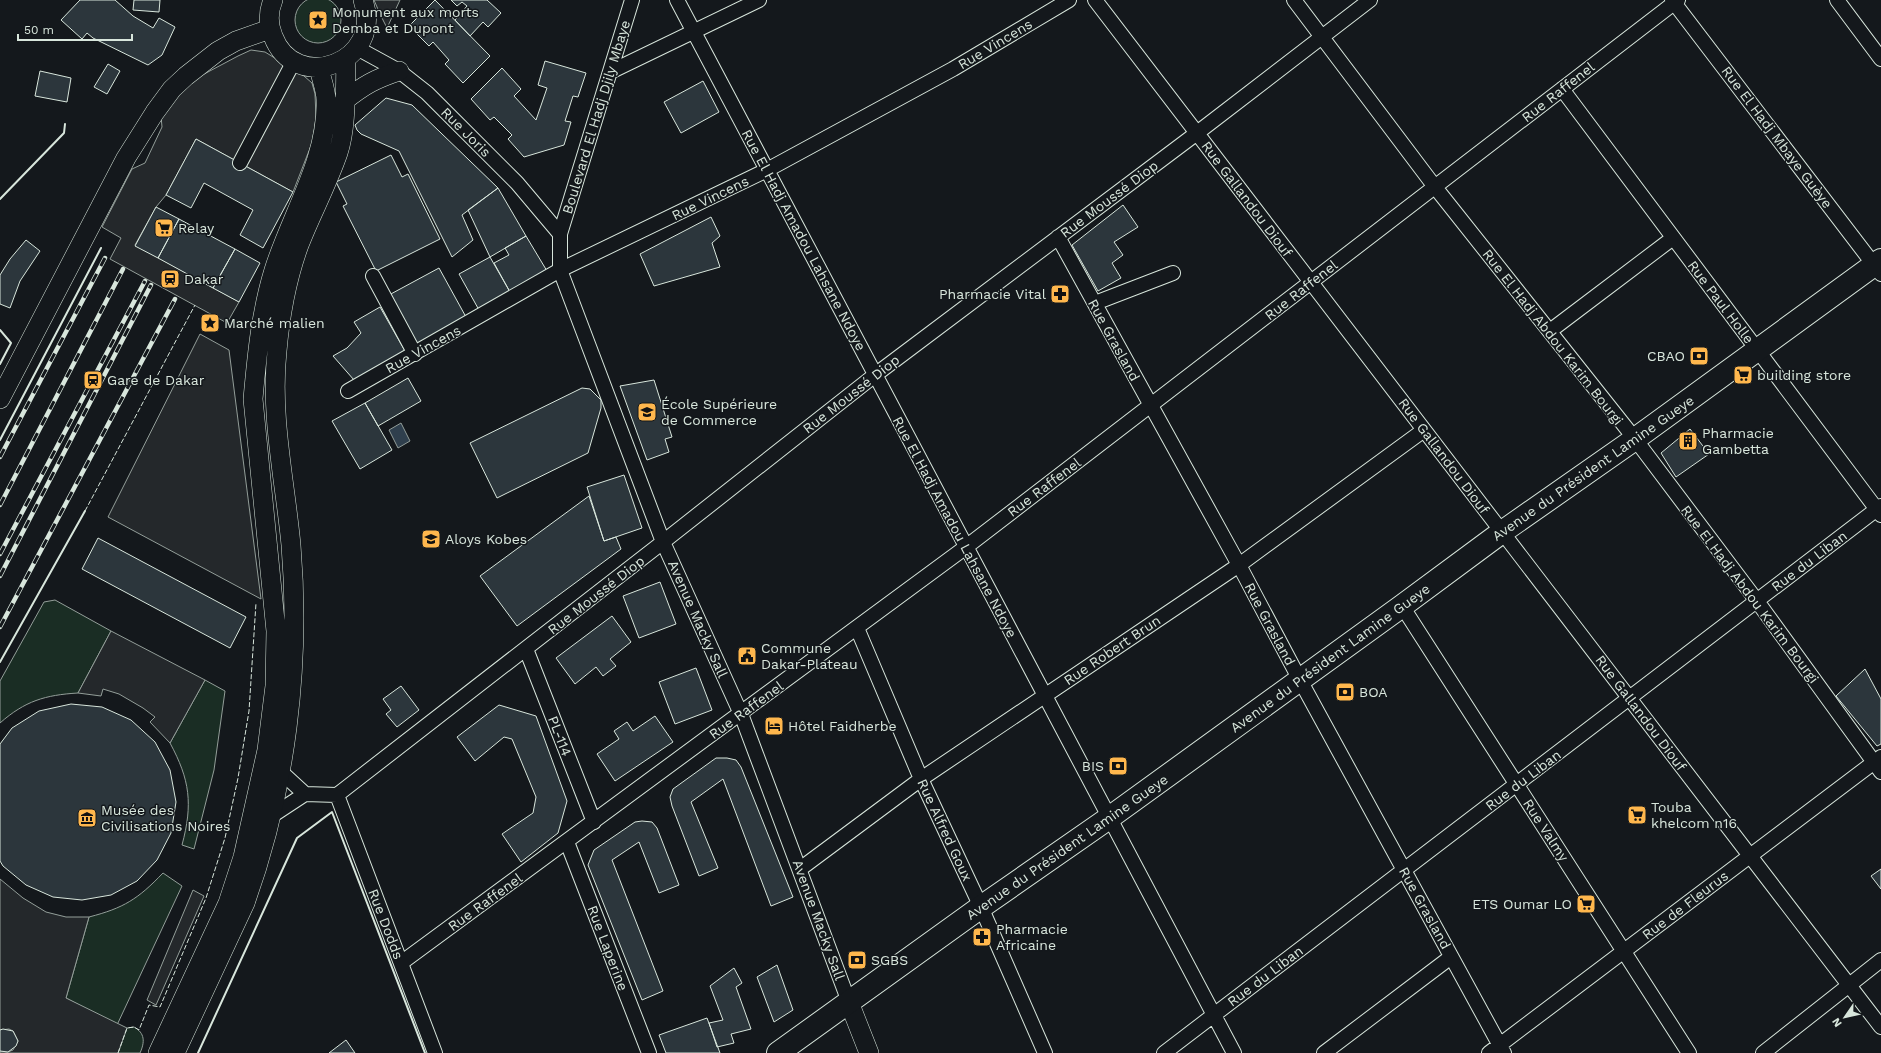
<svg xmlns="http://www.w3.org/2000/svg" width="1881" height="1053" viewBox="0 0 1881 1053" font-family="'Work Sans',sans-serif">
	<rect width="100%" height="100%" fill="#14181c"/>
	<!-- green -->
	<path fill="#1a2d24" stroke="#939e99" d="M295 20a23 23 0 1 1 46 0a23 23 0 1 1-46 0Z
		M 55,600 L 111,631 L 78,693 C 45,695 25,701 0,723 L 0,681 L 44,602 Z
		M 205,680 L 225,691 L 214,770 L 194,849 L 182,845 C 193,804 190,780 170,743 Z
		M 163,873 L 182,886 L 117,1025 L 66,998 L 89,917 C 124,908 138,899 163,873 Z
		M 134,1027 C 145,1033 145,1042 140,1053 L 118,1053 L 127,1028 Z"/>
	<!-- parking -->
	<path fill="#24282b" stroke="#939e99" d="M 374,0 L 400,0 L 387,28 L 380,14 Z
		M 251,50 L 265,52 L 304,76 L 312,83 L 315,94 L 316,118 L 312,143 L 293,192 L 196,139 L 166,195 L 156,207 L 135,245 L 239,302 L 227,323 L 110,259 L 121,238 L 102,227 L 132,169 L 145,163 L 162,127 L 161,116 L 191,81 L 238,56 Z
		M 200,334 L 229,350 L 261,599 L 108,517 Z
		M 111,631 L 205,680 L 170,743 L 150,722 L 155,717 L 143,708 L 119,694 L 103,689 L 101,696 L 78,693 Z
		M 0,879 L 23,898 L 46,912 L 66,917 L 89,917 L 66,998 L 127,1028 L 118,1053 L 0,1053 L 0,1051 L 8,1052 L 13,1050 L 18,1041 L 13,1031 L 9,1029 L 0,1030 Z
		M 193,890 L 204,896 L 156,1005 L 147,1000 Z"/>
	<!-- water -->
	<path fill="#2f3f4d" stroke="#939e99" d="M 401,423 L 410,441 L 398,448 L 389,430 Z"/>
	<!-- building -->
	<path fill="#2c363c" stroke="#d8e6dc" d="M 80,0 L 115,0 L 133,16 L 153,28 L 159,18 L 175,27 L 162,55 L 148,65 L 93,38 L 87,33 L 82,39 L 61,20 Z
		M 134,0 L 160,0 L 159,12 L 133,10 Z
		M 435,0 L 490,56 L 463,83 L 445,64 L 449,60 L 433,42 L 429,46 L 409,26 Z
		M 451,0 L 487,0 L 501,13 L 488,27 L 483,22 L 470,36 L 455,20 L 467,6 L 462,2 L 457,6 Z
		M 545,61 L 586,73 L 578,97 L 573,96 L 565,121 L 571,122 L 564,145 L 524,157 L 508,139 L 512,135 L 494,117 L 490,120 L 471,99 L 502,68 L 521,89 L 514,96 L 536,120 L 547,88 L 538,85 Z
		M 108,64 L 120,71 L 107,94 L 94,87 Z
		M 40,71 L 71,78 L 67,102 L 35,96 Z
		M 703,81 L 719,112 L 681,133 L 664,102 Z
		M 386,98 L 412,105 L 498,188 L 462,215 L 473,240 L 452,257 L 399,151 L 361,134 L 357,130 L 355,125 Z
		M 196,139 L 293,192 L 263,248 L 240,235 L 253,210 L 204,183 L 191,208 L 166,195 Z
		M 391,155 L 402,177 L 408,174 L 440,239 L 376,271 L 343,206 L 347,204 L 336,182 Z
		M 498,188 L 526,236 L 490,257 L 468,210 Z
		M 1123,205 L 1138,227 L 1114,242 L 1123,255 L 1112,263 L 1121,278 L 1098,291 L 1072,245 Z
		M 156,207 L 179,219 L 158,258 L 135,246 Z
		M 711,217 L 720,236 L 712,243 L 720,267 L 654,286 L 640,254 Z
		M 179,219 L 235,249 L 213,288 L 158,258 Z
		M 526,236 L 547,271 L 510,292 L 494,263 L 509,255 L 505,248 Z
		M 26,240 L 40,251 L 20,281 L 10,308 L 0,304 L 0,275 L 10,259 Z
		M 235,249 L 260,263 L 239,302 L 213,288 Z
		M 490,257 L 510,292 L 479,310 L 459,274 Z
		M 439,268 L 466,317 L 417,345 L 389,295 Z
		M 380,307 L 405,351 L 354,380 L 333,356 L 347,348 L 361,333 L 354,322 Z
		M 408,378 L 421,401 L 378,426 L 365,403 Z
		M 654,380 L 672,437 L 665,439 L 669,452 L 647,460 L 620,386 Z
		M 582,388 L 590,389 L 601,400 L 601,408 L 588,453 L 497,498 L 470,443 Z
		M 365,403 L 392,450 L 360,469 L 332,421 Z
		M 1690,429 L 1709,454 L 1676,477 L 1661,453 Z
		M 624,475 L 642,528 L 604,541 L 587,487 Z
		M 589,496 L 604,541 L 616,537 L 621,549 L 517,626 L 480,576 Z
		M 98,538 L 246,617 L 230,648 L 82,569 Z
		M 660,582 L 676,624 L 639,638 L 623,596 Z
		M 612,616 L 631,642 L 610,659 L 616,666 L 603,676 L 596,667 L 575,684 L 556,658 Z
		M 696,668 L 712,710 L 675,724 L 659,682 Z
		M 1865,669 L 1881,699 L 1881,744 L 1877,746 L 1836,696 Z
		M 401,686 L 419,710 L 397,727 L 386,714 L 391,710 L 383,699 Z
		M 71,704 L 102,707 L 131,720 L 155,742 L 170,770 L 176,802 L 171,833 L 157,860 L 137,881 L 111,895 L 82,900 L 53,897 L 26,885 L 3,866 L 0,861 L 0,744 L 12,728 L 39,711 Z
		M 499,705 L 536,716 L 567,801 L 558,833 L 521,862 L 502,834 L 533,813 L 536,797 L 512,739 L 504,737 L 475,761 L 457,737 Z
		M 655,716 L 673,742 L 615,781 L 597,754 L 619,739 L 614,731 L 627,722 L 633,731 Z
		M 716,758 L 727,758 L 736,760 L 741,767 L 793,897 L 771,906 L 723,779 L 691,802 L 718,868 L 699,876 L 672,806 L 670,797 L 673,789 Z
		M 642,821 L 652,822 L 657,828 L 679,885 L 659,893 L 639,842 L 612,860 L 663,991 L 642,1000 L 588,865 L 594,850 L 635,822 Z
		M 1881,869 L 1881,889 L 1871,876 Z
		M 777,965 L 793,1010 L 774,1022 L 757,977 Z
		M 734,968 L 742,983 L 736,987 L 751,1029 L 731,1034 L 734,1043 L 717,1047 L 709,1023 L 723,1020 L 710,986 Z
		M 707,1018 L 720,1053 L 666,1053 L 659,1035 Z
		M 3,1029 L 13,1031 L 18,1041 L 16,1046 L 8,1052 L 0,1051 L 0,1030 Z
		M 346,1040 L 355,1053 L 329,1053 Z"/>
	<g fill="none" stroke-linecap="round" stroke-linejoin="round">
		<!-- street casing -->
		<g stroke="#d8e6dc" stroke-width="16">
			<path id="street" d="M 632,0 L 560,234 L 560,270 L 663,542 L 741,714 L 849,1002
				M 677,0 L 1234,1053
				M 1095,0 L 1881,1027
				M 1294,0 L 1435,187 L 1635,439 L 1757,601 L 1881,772
				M 1672,0 L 1881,274
				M 1837,0 L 1881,59
				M 357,48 L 399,71 L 427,93 L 517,183 L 560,234
				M 610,72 L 759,0
				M 1562,89 L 1881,515
				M 240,163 L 294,61
				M 1058,237 L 1239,565 L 1300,680 L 1504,1053
				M 373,276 L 415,354
				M 1095,303 L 1173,273
				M 1550,331 L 1673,238
				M 348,391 L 560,270 L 767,170 L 953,69 L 1069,0
				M 1402,606 L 1689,1053
				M 857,628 L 921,779 L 981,907 L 1045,1053
				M 526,649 L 594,822
				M 280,771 L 305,794
				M 337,795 L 663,542 L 875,375 L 1197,133 L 1370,0
				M 337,795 L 435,1053
				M 270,817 L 305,794 L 337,795
				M 567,842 L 649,1053
				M 800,869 L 921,779 L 1239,565 L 1424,430
				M 401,963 L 966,547 L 1678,0
				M 1164,1053 L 1881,506
				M 1324,1053 L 1451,957
				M 1489,1053 L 1881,757
				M 1763,1053 L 1881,960"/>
		</g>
		<!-- secondary casing -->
		<g stroke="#d8e6dc" stroke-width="20">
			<path id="secondary" d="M 273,0 C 268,12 268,24 273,36 C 295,95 385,63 363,0
				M 344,101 C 364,85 375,79 399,71
				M 0,399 L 126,158 L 155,112 L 172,89 L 186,76 L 218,51 L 236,41 L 270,29
				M 849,1002 L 869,1053
				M 158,1053 L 228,903 L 243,857 L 267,750 L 275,686 L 276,631 L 253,399 C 257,355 261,312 274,270 C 291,215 328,159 326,100 C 326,90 321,78 319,68
				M 175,1053 L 245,903 C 286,789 301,666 291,545 C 285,481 270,416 277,351 C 280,316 287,278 299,245 C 311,214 327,185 338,153 C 347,126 345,88 346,59"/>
		</g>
		<!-- primary casing -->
		<g stroke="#d8e6dc" stroke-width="24">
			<path id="primary" d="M 778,1053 L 981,907 L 1109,818 L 1402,606 L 1502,532 L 1635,439 L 1881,260"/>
		</g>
		<!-- street -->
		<use href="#street" stroke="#14181c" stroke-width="14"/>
		<!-- secondary -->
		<use href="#secondary" stroke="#14181c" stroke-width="19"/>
		<!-- primary -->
		<use href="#primary" stroke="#14181c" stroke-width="22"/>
		<!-- rail casing -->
		<g stroke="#d8e6dc" stroke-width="4.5">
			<path id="rail" d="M 0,457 L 105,258
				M 0,505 L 123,269
				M 0,554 L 145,281
				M 0,576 L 151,285
				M 0,627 L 175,299"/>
		</g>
		<!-- rail -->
		<use href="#rail" stroke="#14181c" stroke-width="3" stroke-dasharray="9" stroke-linecap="butt"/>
		<!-- fence -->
		<path stroke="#d8e6dc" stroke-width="1" stroke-dasharray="5 2" stroke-linecap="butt" d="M 85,511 L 195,305
			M 118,1053 L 127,1028 L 134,1027 L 139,1030 L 149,1005 L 160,1007 L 206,898 L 225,838 L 238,778 L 249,711 L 256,603"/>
		<!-- wall -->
		<path stroke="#d8e6dc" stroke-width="2" d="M 0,199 L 64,133 L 65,124
			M 0,330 L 11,343 L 0,364
			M 0,440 L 101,248
			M 0,662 L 85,511
			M 198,1053 L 297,838 L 332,812 L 425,1053"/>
	</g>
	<!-- icons -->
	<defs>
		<g id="sight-square" transform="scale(1)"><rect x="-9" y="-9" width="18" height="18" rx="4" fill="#ffb74d" stroke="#14181c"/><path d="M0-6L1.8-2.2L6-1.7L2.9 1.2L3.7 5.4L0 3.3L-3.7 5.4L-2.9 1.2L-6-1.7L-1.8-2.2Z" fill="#111"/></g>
		<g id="supermarket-square" transform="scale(1)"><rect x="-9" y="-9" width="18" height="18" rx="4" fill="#ffb74d" stroke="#14181c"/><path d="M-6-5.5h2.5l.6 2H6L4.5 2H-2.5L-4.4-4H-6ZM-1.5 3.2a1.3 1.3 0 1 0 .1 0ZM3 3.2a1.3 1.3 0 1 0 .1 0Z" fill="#111"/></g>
		<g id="station-square" transform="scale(1)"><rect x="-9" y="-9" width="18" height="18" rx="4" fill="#ffb74d" stroke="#14181c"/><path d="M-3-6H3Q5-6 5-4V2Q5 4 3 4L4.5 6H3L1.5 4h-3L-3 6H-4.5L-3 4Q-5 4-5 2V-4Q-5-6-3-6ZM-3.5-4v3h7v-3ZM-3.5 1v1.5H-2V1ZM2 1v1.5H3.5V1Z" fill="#111"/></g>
		<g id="pharmacy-square" transform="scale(1)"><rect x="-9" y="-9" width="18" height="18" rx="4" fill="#ffb74d" stroke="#14181c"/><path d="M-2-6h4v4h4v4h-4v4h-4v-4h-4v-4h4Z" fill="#111"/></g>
		<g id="bank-square" transform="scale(1)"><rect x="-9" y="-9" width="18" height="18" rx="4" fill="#ffb74d" stroke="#14181c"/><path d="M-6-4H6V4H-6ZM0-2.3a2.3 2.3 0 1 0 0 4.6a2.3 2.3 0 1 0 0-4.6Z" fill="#111"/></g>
		<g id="university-square" transform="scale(1)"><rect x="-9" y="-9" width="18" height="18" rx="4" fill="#ffb74d" stroke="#14181c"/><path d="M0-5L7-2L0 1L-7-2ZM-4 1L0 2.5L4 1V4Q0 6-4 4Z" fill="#111"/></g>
		<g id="building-square" transform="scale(1)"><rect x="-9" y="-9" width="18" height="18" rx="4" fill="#ffb74d" stroke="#14181c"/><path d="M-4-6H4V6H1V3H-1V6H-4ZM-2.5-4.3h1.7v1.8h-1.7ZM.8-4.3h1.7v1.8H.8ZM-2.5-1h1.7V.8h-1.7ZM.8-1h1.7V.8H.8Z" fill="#111"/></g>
		<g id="school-square" transform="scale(1)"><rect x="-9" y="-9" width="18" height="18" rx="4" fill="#ffb74d" stroke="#14181c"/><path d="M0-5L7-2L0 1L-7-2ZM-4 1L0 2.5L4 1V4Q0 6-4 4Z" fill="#111"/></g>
		<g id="civic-square" transform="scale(1)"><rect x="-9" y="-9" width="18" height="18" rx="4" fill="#ffb74d" stroke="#14181c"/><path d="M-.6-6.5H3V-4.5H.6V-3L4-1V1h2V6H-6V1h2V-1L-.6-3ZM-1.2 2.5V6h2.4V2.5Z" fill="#111"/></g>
		<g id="hotel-square" transform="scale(1)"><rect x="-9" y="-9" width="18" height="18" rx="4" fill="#ffb74d" stroke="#14181c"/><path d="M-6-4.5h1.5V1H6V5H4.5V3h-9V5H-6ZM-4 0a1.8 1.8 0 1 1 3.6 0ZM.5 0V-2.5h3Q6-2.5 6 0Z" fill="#111"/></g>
		<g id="museum-square" transform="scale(1)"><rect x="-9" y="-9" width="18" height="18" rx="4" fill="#ffb74d" stroke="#14181c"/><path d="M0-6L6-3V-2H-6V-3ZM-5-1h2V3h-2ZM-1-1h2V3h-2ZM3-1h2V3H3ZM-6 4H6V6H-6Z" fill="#111"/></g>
	</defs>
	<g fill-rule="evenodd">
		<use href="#sight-square" x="318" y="20"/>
		<use href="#supermarket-square" x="164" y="228"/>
		<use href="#station-square" x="170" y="279"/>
		<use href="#pharmacy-square" x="1060" y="294"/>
		<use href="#sight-square" x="210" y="323"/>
		<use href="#bank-square" x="1699" y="356"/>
		<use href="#supermarket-square" x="1743" y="375"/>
		<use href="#station-square" x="93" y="380"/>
		<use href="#university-square" x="647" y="412"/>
		<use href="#building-square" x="1688" y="441"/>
		<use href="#school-square" x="431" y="539"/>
		<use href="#civic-square" x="747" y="656"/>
		<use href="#bank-square" x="1345" y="692"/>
		<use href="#hotel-square" x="774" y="726"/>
		<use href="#bank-square" x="1118" y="766"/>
		<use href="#supermarket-square" x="1637" y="815"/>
		<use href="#museum-square" x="87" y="818"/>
		<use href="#supermarket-square" x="1586" y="904"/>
		<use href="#pharmacy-square" x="982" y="937"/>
		<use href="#bank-square" x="857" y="960"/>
	</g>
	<g text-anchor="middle" stroke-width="3" stroke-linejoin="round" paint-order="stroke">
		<!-- poi labels -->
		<g font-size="14" fill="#d8e6dc" stroke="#14181c" text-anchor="start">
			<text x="332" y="17">Monument aux morts<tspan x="332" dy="16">Demba et Dupont</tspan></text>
			<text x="178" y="233">Relay</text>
			<text x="184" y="284">Dakar</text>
			<text x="1046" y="299" text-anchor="end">Pharmacie Vital</text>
			<text x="224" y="328">Marché malien</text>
			<text x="1685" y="361" text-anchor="end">CBAO</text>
			<text x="1757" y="380">building store</text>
			<text x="107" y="385">Gare de Dakar</text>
			<text x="661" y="409">École Supérieure<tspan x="661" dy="16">de Commerce</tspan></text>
			<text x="1702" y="438">Pharmacie<tspan x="1702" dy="16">Gambetta</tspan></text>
			<text x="445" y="544">Aloys Kobes</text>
			<text x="761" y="653">Commune<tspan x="761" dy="16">Dakar-Plateau</tspan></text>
			<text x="1359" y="697">BOA</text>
			<text x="788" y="731">Hôtel Faidherbe</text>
			<text x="1104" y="771" text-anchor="end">BIS</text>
			<text x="1651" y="812">Touba<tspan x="1651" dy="16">khelcom n16</tspan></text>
			<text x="101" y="815">Musée des<tspan x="101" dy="16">Civilisations Noires</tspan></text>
			<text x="1572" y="909" text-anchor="end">ETS Oumar LO</text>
			<text x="996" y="934">Pharmacie<tspan x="996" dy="16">Africaine</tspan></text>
			<text x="871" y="965">SGBS</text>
		</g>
		<!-- street labels -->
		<g font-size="14" fill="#d8e6dc" stroke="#14181c">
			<text transform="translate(995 44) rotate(-31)" y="5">Rue Vincens</text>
			<text transform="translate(1558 92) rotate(-38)" y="5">Rue Raffenel</text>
			<text transform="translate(596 117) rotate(-73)" y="5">Boulevard El Hadj Djily Mbaye</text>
			<text transform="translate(466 132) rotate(45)" y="5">Rue Joris</text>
			<text transform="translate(1777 137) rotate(53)" y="5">Rue El Hadj Mbaye Guèye</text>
			<text transform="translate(710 198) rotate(-26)" y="5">Rue Vincens</text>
			<text transform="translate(1109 199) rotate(-37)" y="5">Rue Moussé Diop</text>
			<text transform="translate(1247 199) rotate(53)" y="5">Rue Gallandou Diouf</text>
			<text transform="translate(804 240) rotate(62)" y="5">Rue El Hadj Amadou Lahsane Ndoye</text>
			<text transform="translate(1301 290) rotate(-38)" y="5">Rue Raffenel</text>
			<text transform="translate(1721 302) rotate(53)" y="5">Rue Paul Holle</text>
			<text transform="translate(1553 337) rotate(52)" y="5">Rue El Hadj Abdou Karim Bourgi</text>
			<text transform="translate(1114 340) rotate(61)" y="5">Rue Grasland</text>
			<text transform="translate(423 349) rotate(-29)" y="5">Rue Vincens</text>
			<text transform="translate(851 394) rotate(-38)" y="5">Rue Moussé Diop</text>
			<text transform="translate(1444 456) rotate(53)" y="5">Rue Gallandou Diouf</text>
			<text transform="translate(1593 468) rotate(-35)" y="5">Avenue du Président Lamine Gueye</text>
			<text transform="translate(1044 487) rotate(-37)" y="5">Rue Raffenel</text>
			<text transform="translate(955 527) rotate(62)" y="5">Rue El Hadj Amadou Lahsane Ndoye</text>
			<text transform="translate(1809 561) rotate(-37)" y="5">Rue du Liban</text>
			<text transform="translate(1750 594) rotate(53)" y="5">Rue El Hadj Abdou Karim Bourgi</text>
			<text transform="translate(596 595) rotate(-38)" y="5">Rue Moussé Diop</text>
			<text transform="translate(698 619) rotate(66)" y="5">Avenue Macky Sall</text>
			<text transform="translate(1270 624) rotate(62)" y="5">Rue Grasland</text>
			<text transform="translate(1112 650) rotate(-34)" y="5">Rue Robert Brun</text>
			<text transform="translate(1330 658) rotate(-36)" y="5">Avenue du Président Lamine Gueye</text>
			<text transform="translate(746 710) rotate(-36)" y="5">Rue Raffenel</text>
			<text transform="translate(1641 713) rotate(53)" y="5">Rue Gallandou Diouf</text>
			<text transform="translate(560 736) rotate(69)" y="5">PL-114</text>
			<text transform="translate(1523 780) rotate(-37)" y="5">Rue du Liban</text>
			<text transform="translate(945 830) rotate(65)" y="5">Rue Alfred Goux</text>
			<text transform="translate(1546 830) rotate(57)" y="5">Rue Valmy</text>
			<text transform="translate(1067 847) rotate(-35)" y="5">Avenue du Président Lamine Gueye</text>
			<text transform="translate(485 902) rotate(-36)" y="5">Rue Raffenel</text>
			<text transform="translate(1685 905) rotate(-37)" y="5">Rue de Fleurus</text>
			<text transform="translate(1425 908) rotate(61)" y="5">Rue Grasland</text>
			<text transform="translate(819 920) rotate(70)" y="5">Avenue Macky Sall</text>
			<text transform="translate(386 924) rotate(69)" y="5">Rue Dodds</text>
			<text transform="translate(608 948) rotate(69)" y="5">Rue Laperine</text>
			<text transform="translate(1265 976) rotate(-37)" y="5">Rue du Liban</text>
		</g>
	</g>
	<!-- north arrow -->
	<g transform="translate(1845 1017) rotate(236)" stroke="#14181c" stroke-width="3" paint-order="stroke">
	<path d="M0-3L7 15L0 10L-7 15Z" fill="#d8e6dc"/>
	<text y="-6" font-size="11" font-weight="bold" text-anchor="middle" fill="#d8e6dc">N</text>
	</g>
	<!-- scale -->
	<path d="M18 34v6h114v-6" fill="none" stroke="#d8e6dc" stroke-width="2"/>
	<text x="24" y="34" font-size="12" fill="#d8e6dc" stroke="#14181c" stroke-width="3" paint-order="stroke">50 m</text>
</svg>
